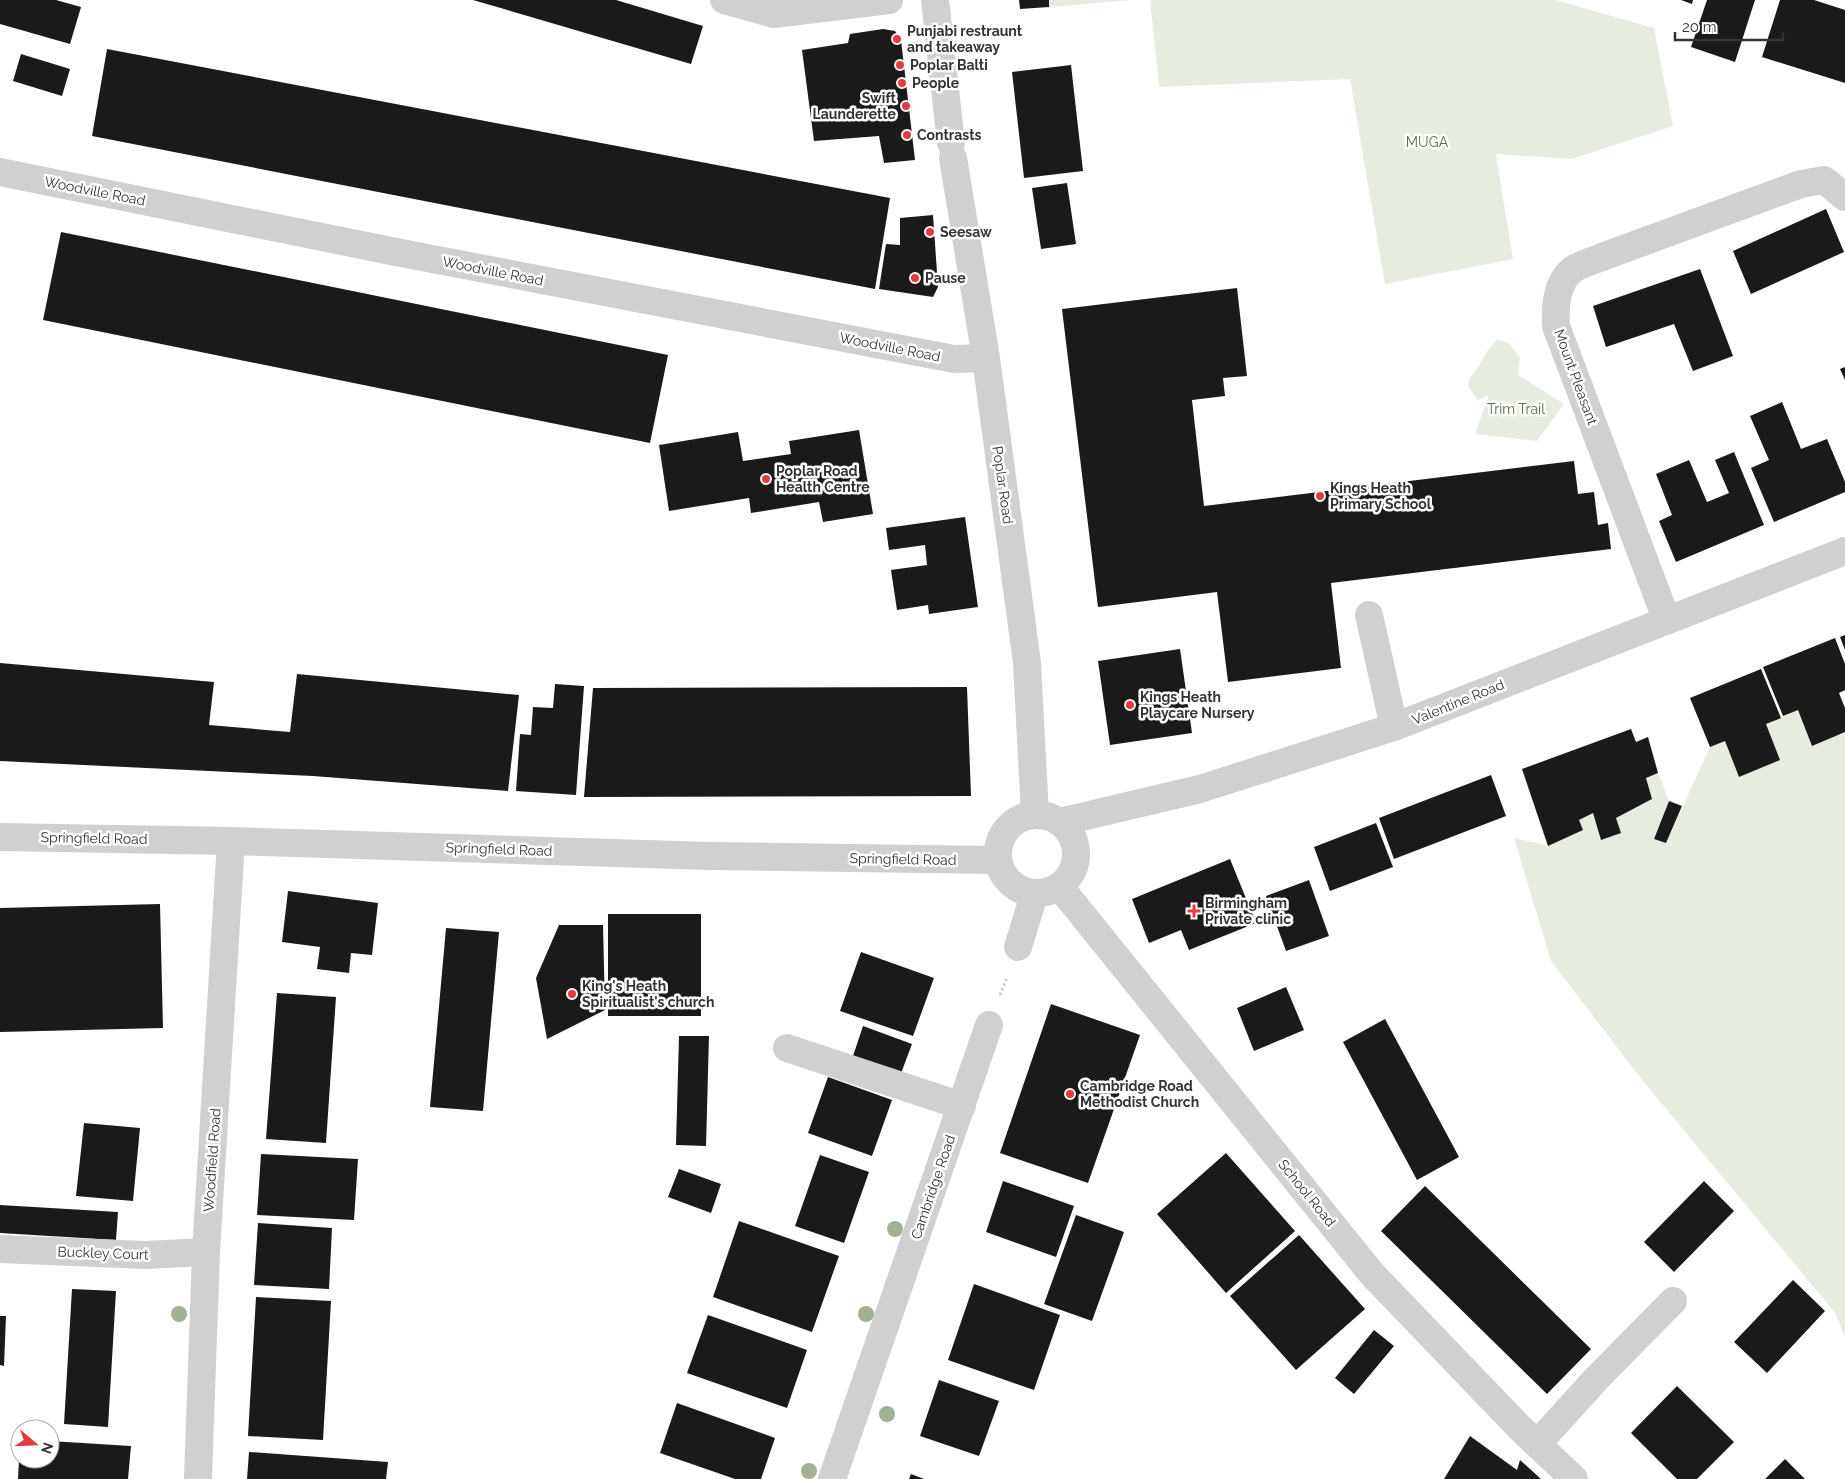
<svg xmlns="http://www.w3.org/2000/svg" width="1845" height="1479" viewBox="0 0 1845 1479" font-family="Raleway,sans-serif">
	<rect width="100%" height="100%" fill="#fff"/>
	<!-- green -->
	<path fill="#e6ecdf" d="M 1049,0 L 1132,0 L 1049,7 Z
		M 1150,0 L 1555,0 L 1654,28 L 1673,126 L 1572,159 L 1496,154 L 1513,259 L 1385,284 L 1350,79 L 1159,87 Z
		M 1497,340 L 1509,343 L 1520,357 L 1518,375 L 1564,404 L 1537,441 L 1475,434 L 1489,395 L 1478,400 L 1468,386 L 1469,379 C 1481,367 1484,351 1497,340 Z
		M 1798,710 L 1812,746 L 1845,732 L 1845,1337 L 1835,1313 L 1639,1076 L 1551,961 L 1514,838 L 1548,846 L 1583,830 L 1579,820 L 1593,813 L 1601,840 L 1620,833 L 1616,818 L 1651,800 L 1646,778 L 1658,773 L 1669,801 L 1654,838 L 1666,843 L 1710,747 L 1725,741 L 1739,777 L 1780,760 L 1766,724 Z"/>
	<!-- building -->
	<path fill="#1a1a1a" d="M 0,0 L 56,0 L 81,7 L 70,44 L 0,24 Z
		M 473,0 L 616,0 L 703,26 L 691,64 Z
		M 1019,0 L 1049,0 L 1049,7 L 1020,9 Z
		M 1681,0 L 1693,0 L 1692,4 Z
		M 1707,0 L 1755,0 L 1735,62 L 1691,47 Z
		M 1780,0 L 1814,0 L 1845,10 L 1845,83 L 1762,57 Z
		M 883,29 L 895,31 L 901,40 L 915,160 L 884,163 L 879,136 L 814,141 L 802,50 L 848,43 L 850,34 Z
		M 107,49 L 890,198 L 875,289 L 92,136 Z
		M 21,54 L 70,69 L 62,96 L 13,81 Z
		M 1071,65 L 1083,171 L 1024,178 L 1012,72 Z
		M 1067,183 L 1076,244 L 1041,249 L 1032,188 Z
		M 1826,209 L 1844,252 L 1751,294 L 1733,251 Z
		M 933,215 L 938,287 L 933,297 L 879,289 L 886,244 L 900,245 L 900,218 Z
		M 61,232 L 668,355 L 650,443 L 43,320 Z
		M 1700,269 L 1733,356 L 1693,371 L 1674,324 L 1606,347 L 1593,306 Z
		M 1237,288 L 1247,376 L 1223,378 L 1225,396 L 1192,400 L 1204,506 L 1574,461 L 1578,494 L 1594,492 L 1598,525 L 1608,523 L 1611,549 L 1331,583 L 1341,668 L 1228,682 L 1217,592 L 1098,607 L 1062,309 Z
		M 1845,367 L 1845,380 L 1840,369 Z
		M 1782,402 L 1801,449 L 1827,439 L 1845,482 L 1845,492 L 1774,522 L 1751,468 L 1769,460 L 1750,416 Z
		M 859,430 L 873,514 L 823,522 L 819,502 L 751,513 L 749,498 L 669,511 L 659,445 L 738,432 L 743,461 L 791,454 L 789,441 Z
		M 1734,452 L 1764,525 L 1676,562 L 1659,521 L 1672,515 L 1656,474 L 1689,460 L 1707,502 L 1729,493 L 1715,460 Z
		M 965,517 L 978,607 L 929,614 L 928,605 L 897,610 L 891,570 L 927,565 L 925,545 L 889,550 L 886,528 Z
		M 1845,635 L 1845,650 L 1840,637 Z
		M 1835,638 L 1845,664 L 1845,690 L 1839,693 L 1845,708 L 1845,732 L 1812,746 L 1798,710 L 1783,716 L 1763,667 Z
		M 1180,649 L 1192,733 L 1110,745 L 1098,661 Z
		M 0,663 L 214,682 L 209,725 L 290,732 L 297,674 L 519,695 L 508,791 L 313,776 L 0,761 Z
		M 1761,669 L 1781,718 L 1766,724 L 1780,760 L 1739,777 L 1725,741 L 1710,747 L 1690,698 Z
		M 555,684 L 584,686 L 576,795 L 516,791 L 520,734 L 531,735 L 533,707 L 553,708 Z
		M 967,687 L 971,796 L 584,797 L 593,688 Z
		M 1631,729 L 1636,742 L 1648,737 L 1658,773 L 1646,778 L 1652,799 L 1616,818 L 1621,833 L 1601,840 L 1593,813 L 1579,820 L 1583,830 L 1548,846 L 1522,769 Z
		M 1491,775 L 1506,816 L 1394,859 L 1379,818 Z
		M 1669,801 L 1682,806 L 1666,843 L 1654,839 Z
		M 1376,823 L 1393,867 L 1330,891 L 1314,847 Z
		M 1230,859 L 1256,923 L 1189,950 L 1181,930 L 1149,943 L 1132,899 Z
		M 1309,880 L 1329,936 L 1286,951 L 1266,896 Z
		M 288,891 L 378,903 L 372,955 L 351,953 L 349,973 L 317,969 L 320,947 L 282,942 Z
		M 160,904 L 163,1028 L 0,1032 L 0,908 Z
		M 608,914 L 701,914 L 701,1016 L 608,1016 Z
		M 559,925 L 603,925 L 605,1010 L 547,1039 L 536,978 Z
		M 446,928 L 499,932 L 483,1111 L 430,1107 Z
		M 861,952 L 934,978 L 913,1036 L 840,1011 Z
		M 1286,987 L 1304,1030 L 1254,1051 L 1237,1008 Z
		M 277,993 L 336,997 L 326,1143 L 266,1139 Z
		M 1051,1004 L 1140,1035 L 1088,1183 L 1000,1153 Z
		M 1385,1019 L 1459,1157 L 1417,1180 L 1343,1042 Z
		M 863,1026 L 912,1044 L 900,1076 L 852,1059 Z
		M 679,1036 L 709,1036 L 706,1146 L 676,1145 Z
		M 828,1077 L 892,1100 L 872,1156 L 808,1133 Z
		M 84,1123 L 140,1128 L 133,1201 L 76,1196 Z
		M 1226,1153 L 1295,1231 L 1226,1293 L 1157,1214 Z
		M 261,1154 L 358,1159 L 354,1220 L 257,1215 Z
		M 820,1155 L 869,1172 L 844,1243 L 795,1226 Z
		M 679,1169 L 721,1184 L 711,1213 L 668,1197 Z
		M 1003,1181 L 1074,1206 L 1056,1257 L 986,1232 Z
		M 1704,1181 L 1734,1211 L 1674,1272 L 1644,1242 Z
		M 1425,1186 L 1591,1349 L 1547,1394 L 1381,1231 Z
		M 0,1205 L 118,1212 L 116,1240 L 0,1233 Z
		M 1076,1215 L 1124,1232 L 1092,1321 L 1044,1304 Z
		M 739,1221 L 839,1256 L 812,1332 L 713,1297 Z
		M 258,1223 L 332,1228 L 329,1289 L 254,1285 Z
		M 1299,1235 L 1365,1309 L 1296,1370 L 1230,1296 Z
		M 1793,1280 L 1825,1311 L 1767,1373 L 1734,1342 Z
		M 974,1284 L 1060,1315 L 1034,1390 L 948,1360 Z
		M 72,1289 L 116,1291 L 108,1427 L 64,1424 Z
		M 256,1297 L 331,1301 L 323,1440 L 248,1436 Z
		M 708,1315 L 807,1350 L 787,1408 L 687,1373 Z
		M 0,1316 L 6,1316 L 4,1366 L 0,1365 Z
		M 1374,1330 L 1394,1346 L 1354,1394 L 1335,1378 Z
		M 939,1380 L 999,1401 L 979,1456 L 920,1436 Z
		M 1677,1386 L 1734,1442 L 1697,1479 L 1677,1479 L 1631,1433 Z
		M 677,1403 L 775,1438 L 761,1479 L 735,1479 L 660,1453 Z
		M 1470,1436 L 1517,1470 L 1520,1460 L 1541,1479 L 1444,1479 Z
		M 50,1441 L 131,1446 L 128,1479 L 18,1479 L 19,1459 L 50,1459 Z
		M 249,1452 L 388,1462 L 386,1479 L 247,1479 Z
		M 1785,1459 L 1805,1479 L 1765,1479 Z
		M 911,1474 L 924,1479 L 909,1479 Z"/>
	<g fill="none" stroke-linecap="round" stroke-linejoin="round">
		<!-- path -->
		<path stroke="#cdcdcd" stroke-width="3" stroke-dasharray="2.5 2.5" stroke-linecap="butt" d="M 1000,995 L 1007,978"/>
		<!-- minor -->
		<path stroke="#d0d0d0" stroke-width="28" d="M 724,0 L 774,14 L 889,0
			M 935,0 L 951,143
			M 953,158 L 986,358 L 1027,663 L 1035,814
			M 0,172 L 396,252 L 954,359 L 986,358
			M 1369,615 L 1394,727
			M 1667,621 L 1556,326 C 1555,308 1556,283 1572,270 C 1580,264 1593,261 1602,257 L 1801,184 L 1824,180 L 1845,197
			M998 854a39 39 0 1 1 78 0a39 39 0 1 1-78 0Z
			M 1060,822 L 1200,789 L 1394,727 L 1845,551
			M 0,837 L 231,841 L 710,856 L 997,860
			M 1060,887 L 1372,1274 L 1520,1428 L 1574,1479
			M 1018,947 L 1034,895
			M 787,1048 L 962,1106
			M 0,1249 L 145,1255 L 206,1252
			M 1537,1444 L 1598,1377 L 1673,1301
			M 198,1479 L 206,1252 L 231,841
			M 832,1479 L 989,1025"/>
	</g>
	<!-- trees -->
	<g fill="#a2b095">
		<circle cx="895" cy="1229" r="8"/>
		<circle cx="179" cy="1314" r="8"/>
		<circle cx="866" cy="1314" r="8"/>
		<circle cx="887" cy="1414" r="8"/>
		<circle cx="809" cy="1471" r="8"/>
	</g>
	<!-- markers -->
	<g fill="#e63946" stroke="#fff" stroke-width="2">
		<circle cx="897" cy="39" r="5"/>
		<circle cx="900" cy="65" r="5"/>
		<circle cx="902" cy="83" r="5"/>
		<circle cx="906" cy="106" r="5"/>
		<circle cx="907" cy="135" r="5"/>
		<circle cx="930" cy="232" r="5"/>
		<circle cx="915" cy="278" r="5"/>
		<circle cx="766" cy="479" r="5"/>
		<circle cx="1320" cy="496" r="5"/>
		<circle cx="1130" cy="705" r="5"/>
		<path d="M1191.5 903.5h5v5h5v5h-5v5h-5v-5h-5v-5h5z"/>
		<circle cx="572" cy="994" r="5"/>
		<circle cx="1070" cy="1094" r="5"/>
	</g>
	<g text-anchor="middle" stroke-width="5" stroke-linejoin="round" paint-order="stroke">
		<!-- poi labels -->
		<g font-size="14" font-weight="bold" fill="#333" stroke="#fff" text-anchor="start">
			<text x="907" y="36">Punjabi restraunt<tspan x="907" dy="16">and takeaway</tspan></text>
			<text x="910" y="70">Poplar Balti</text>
			<text x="912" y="88">People</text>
			<text x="896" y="103" text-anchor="end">Swift<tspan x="896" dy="16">Launderette</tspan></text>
			<text x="917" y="140">Contrasts</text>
			<text x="940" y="237">Seesaw</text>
			<text x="925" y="283">Pause</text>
			<text x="776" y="476">Poplar Road<tspan x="776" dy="16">Health Centre</tspan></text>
			<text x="1330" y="493">Kings Heath<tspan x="1330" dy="16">Primary School</tspan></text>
			<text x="1140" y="702">Kings Heath<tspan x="1140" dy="16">Playcare Nursery</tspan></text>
			<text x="1205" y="908">Birmingham<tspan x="1205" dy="16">Private clinic</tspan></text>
			<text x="582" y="991">King's Heath<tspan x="582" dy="16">Spiritualist's church</tspan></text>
			<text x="1080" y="1091">Cambridge Road<tspan x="1080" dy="16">Methodist Church</tspan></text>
		</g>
		<!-- park labels -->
		<g font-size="14" fill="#56703f" stroke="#fff">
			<text x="1427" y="147">MUGA</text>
			<text x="1516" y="414">Trim Trail</text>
		</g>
		<!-- street labels -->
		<g font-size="14" fill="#333" stroke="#fff">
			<text transform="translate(95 191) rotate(11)" y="5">Woodville Road</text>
			<text transform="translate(493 271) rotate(11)" y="5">Woodville Road</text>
			<text transform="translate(890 347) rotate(11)" y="5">Woodville Road</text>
			<text transform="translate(1576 377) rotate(70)" y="5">Mount Pleasant</text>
			<text transform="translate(1003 485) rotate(82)" y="5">Poplar Road</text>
			<text transform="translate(1458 702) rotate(-22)" y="5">Valentine Road</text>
			<text transform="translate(94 838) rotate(1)" y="5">Springfield Road</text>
			<text transform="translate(499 849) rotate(2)" y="5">Springfield Road</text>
			<text transform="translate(903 859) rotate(1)" y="5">Springfield Road</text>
			<text transform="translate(212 1160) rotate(-86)" y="5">Woodfield Road</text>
			<text transform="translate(933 1187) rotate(-71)" y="5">Cambridge Road</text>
			<text transform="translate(1307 1193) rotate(51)" y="5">School Road</text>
			<text transform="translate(103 1253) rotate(2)" y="5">Buckley Court</text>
		</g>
	</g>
	<!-- north arrow -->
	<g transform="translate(35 1444) rotate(109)"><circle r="24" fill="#ffffff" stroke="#adadad"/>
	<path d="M0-4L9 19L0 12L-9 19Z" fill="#e63946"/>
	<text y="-8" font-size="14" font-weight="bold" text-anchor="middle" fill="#333333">N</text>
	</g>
	<!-- scale -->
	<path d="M1675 32v8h108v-8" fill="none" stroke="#333333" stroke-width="2.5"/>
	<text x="1682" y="32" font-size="15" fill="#333333" stroke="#ffffff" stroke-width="4" paint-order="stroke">20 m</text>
</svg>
